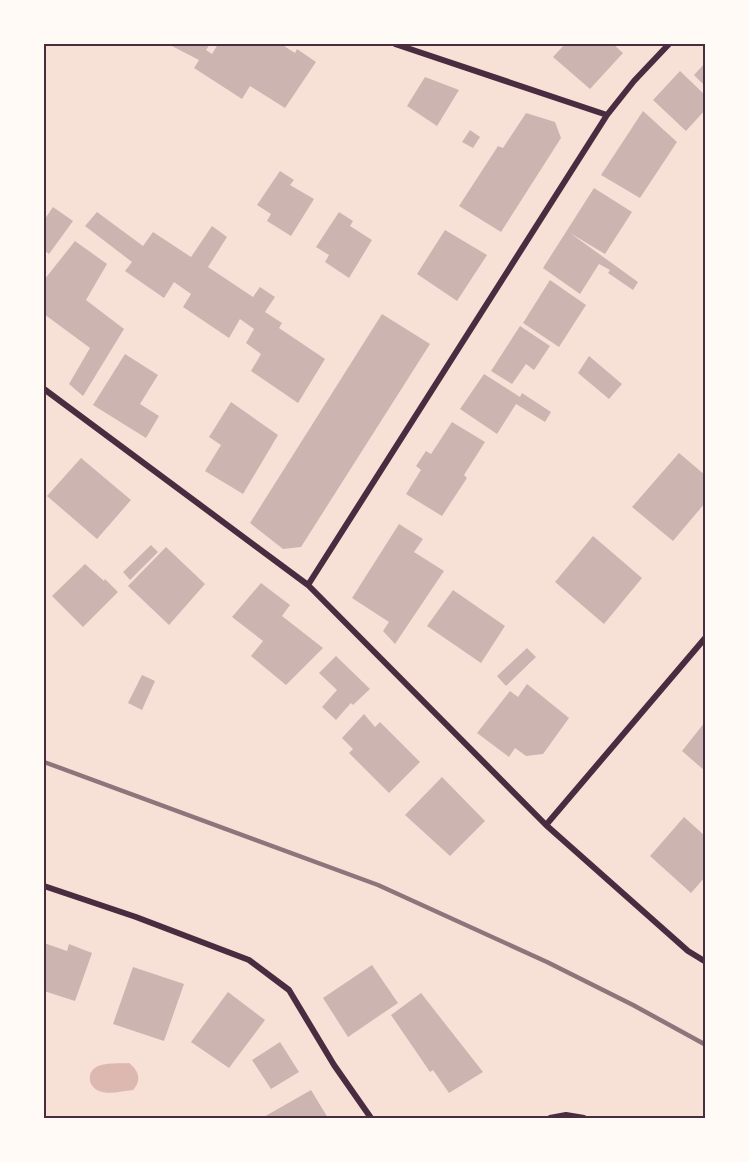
<svg xmlns="http://www.w3.org/2000/svg" width="749" height="1162" viewBox="0 0 749 1162" font-family="'Roboto Serif',serif">
	<rect width="100%" height="100%" fill="#f7e1d7"/>
	<!-- water -->
	<path fill="#dcb8b0" d="M 129,1063 C 139,1071 142,1080 133,1090 C 123,1091 108,1095 99,1091 C 94,1089 91,1085 90,1081 C 87,1060 116,1064 129,1063 Z"/>
	<!-- building -->
	<path fill="#ccb4b1" d="M 168,44 L 210,44 L 206,50 L 212,54 L 218,44 L 281,44 L 295,53 L 297,49 L 316,62 L 285,108 L 250,86 L 242,99 L 194,68 L 199,60 Z
		M 565,44 L 613,44 L 623,53 L 590,89 L 553,57 Z
		M 705,63 L 705,86 L 694,75 Z
		M 680,71 L 705,95 L 705,110 L 686,131 L 653,100 Z
		M 425,77 L 459,90 L 437,126 L 407,106 Z
		M 643,111 L 677,142 L 640,198 L 601,175 Z
		M 526,113 L 555,122 L 561,138 L 501,232 L 459,206 L 498,146 L 503,148 Z
		M 470,130 L 480,137 L 473,148 L 462,142 Z
		M 280,171 L 294,180 L 290,185 L 314,199 L 291,236 L 267,221 L 271,214 L 257,205 Z
		M 594,188 L 632,212 L 605,254 L 570,233 L 638,282 L 633,290 L 608,273 L 610,270 L 599,264 L 580,294 L 543,268 Z
		M 53,207 L 73,221 L 49,254 L 44,250 L 44,220 Z
		M 97,212 L 143,246 L 153,232 L 191,257 L 212,226 L 227,237 L 208,267 L 253,297 L 260,287 L 275,297 L 265,312 L 282,323 L 279,328 L 325,359 L 298,403 L 251,371 L 261,354 L 246,343 L 254,329 L 240,319 L 229,338 L 183,307 L 191,294 L 174,282 L 164,298 L 125,271 L 132,262 L 85,226 Z
		M 339,212 L 353,221 L 350,226 L 372,240 L 349,278 L 325,262 L 329,255 L 316,247 Z
		M 445,230 L 487,255 L 457,301 L 417,274 Z
		M 75,241 L 107,264 L 86,300 L 124,329 L 83,396 L 69,384 L 90,348 L 44,314 L 44,280 Z
		M 550,280 L 586,305 L 559,347 L 523,323 Z
		M 382,314 L 430,344 L 301,547 L 283,549 L 250,523 Z
		M 520,326 L 550,346 L 534,370 L 526,364 L 512,384 L 491,371 Z
		M 125,354 L 158,375 L 140,404 L 159,416 L 146,438 L 93,405 Z
		M 589,356 L 622,384 L 609,399 L 578,373 Z
		M 484,374 L 520,397 L 522,393 L 551,412 L 545,422 L 516,404 L 497,434 L 460,409 Z
		M 231,402 L 278,435 L 243,494 L 205,471 L 221,445 L 209,437 Z
		M 452,422 L 485,442 L 464,475 L 467,478 L 442,516 L 406,494 L 421,470 L 416,466 L 426,451 L 431,454 Z
		M 679,453 L 705,475 L 705,503 L 673,541 L 632,507 Z
		M 81,458 L 131,500 L 97,539 L 47,496 Z
		M 399,524 L 423,539 L 414,552 L 444,571 L 395,644 L 383,631 L 389,622 L 352,598 Z
		M 593,536 L 642,578 L 604,624 L 555,582 Z
		M 151,545 L 158,552 L 130,580 L 123,572 Z
		M 166,547 L 205,584 L 169,625 L 128,586 Z
		M 85,564 L 104,581 L 105,579 L 118,592 L 83,627 L 52,596 Z
		M 261,583 L 290,605 L 282,616 L 323,648 L 286,685 L 251,656 L 263,641 L 232,617 Z
		M 453,590 L 505,626 L 481,663 L 427,626 Z
		M 527,648 L 536,657 L 506,686 L 497,676 Z
		M 336,656 L 370,689 L 353,705 L 351,703 L 336,720 L 322,707 L 337,690 L 319,673 Z
		M 142,675 L 155,681 L 142,710 L 128,703 Z
		M 527,684 L 569,718 L 543,754 L 526,756 L 515,748 L 509,757 L 477,733 L 510,691 L 518,697 Z
		M 364,714 L 375,727 L 380,722 L 420,762 L 389,793 L 349,753 L 353,749 L 342,738 Z
		M 705,722 L 705,771 L 682,751 Z
		M 442,777 L 485,821 L 450,856 L 405,815 Z
		M 684,817 L 705,836 L 705,877 L 691,893 L 650,856 Z
		M 44,943 L 67,951 L 69,944 L 92,953 L 75,1001 L 44,991 Z
		M 372,965 L 398,1003 L 348,1037 L 323,998 Z
		M 133,967 L 184,984 L 164,1041 L 113,1024 Z
		M 228,992 L 265,1020 L 229,1068 L 191,1042 Z
		M 421,993 L 483,1072 L 449,1093 L 433,1070 L 430,1072 L 391,1015 Z
		M 280,1042 L 299,1072 L 271,1089 L 252,1060 Z
		M 311,1090 L 328,1118 L 262,1118 Z"/>
	<g fill="none" stroke-linecap="round" stroke-linejoin="round">
		<!-- minor -->
		<path stroke="#4a2c40" stroke-width="6" d="M 395,44 L 607,115
			M 44,389 L 308,585 L 546,825 L 688,951 L 706,962
			M 308,585 L 607,115 L 634,81 L 669,44
			M 546,825 L 706,637
			M 44,886 L 136,917 L 249,960 L 289,990 L 334,1065 L 371,1118
			M 550,1118 L 566,1115 L 584,1118"/>
		<!-- rail -->
		<path stroke="#8f747c" stroke-width="4.5" d="M 44,762 L 378,885 L 547,962 L 633,1005 L 706,1045"/>
	</g>
	<!-- border -->
	<rect width="749" height="1162" fill="none" stroke="#fffaf5" stroke-width="90"/>
	<rect x="45" y="45" width="659" height="1072" fill="none" stroke="#4a2c40" stroke-width="2"/>
</svg>
